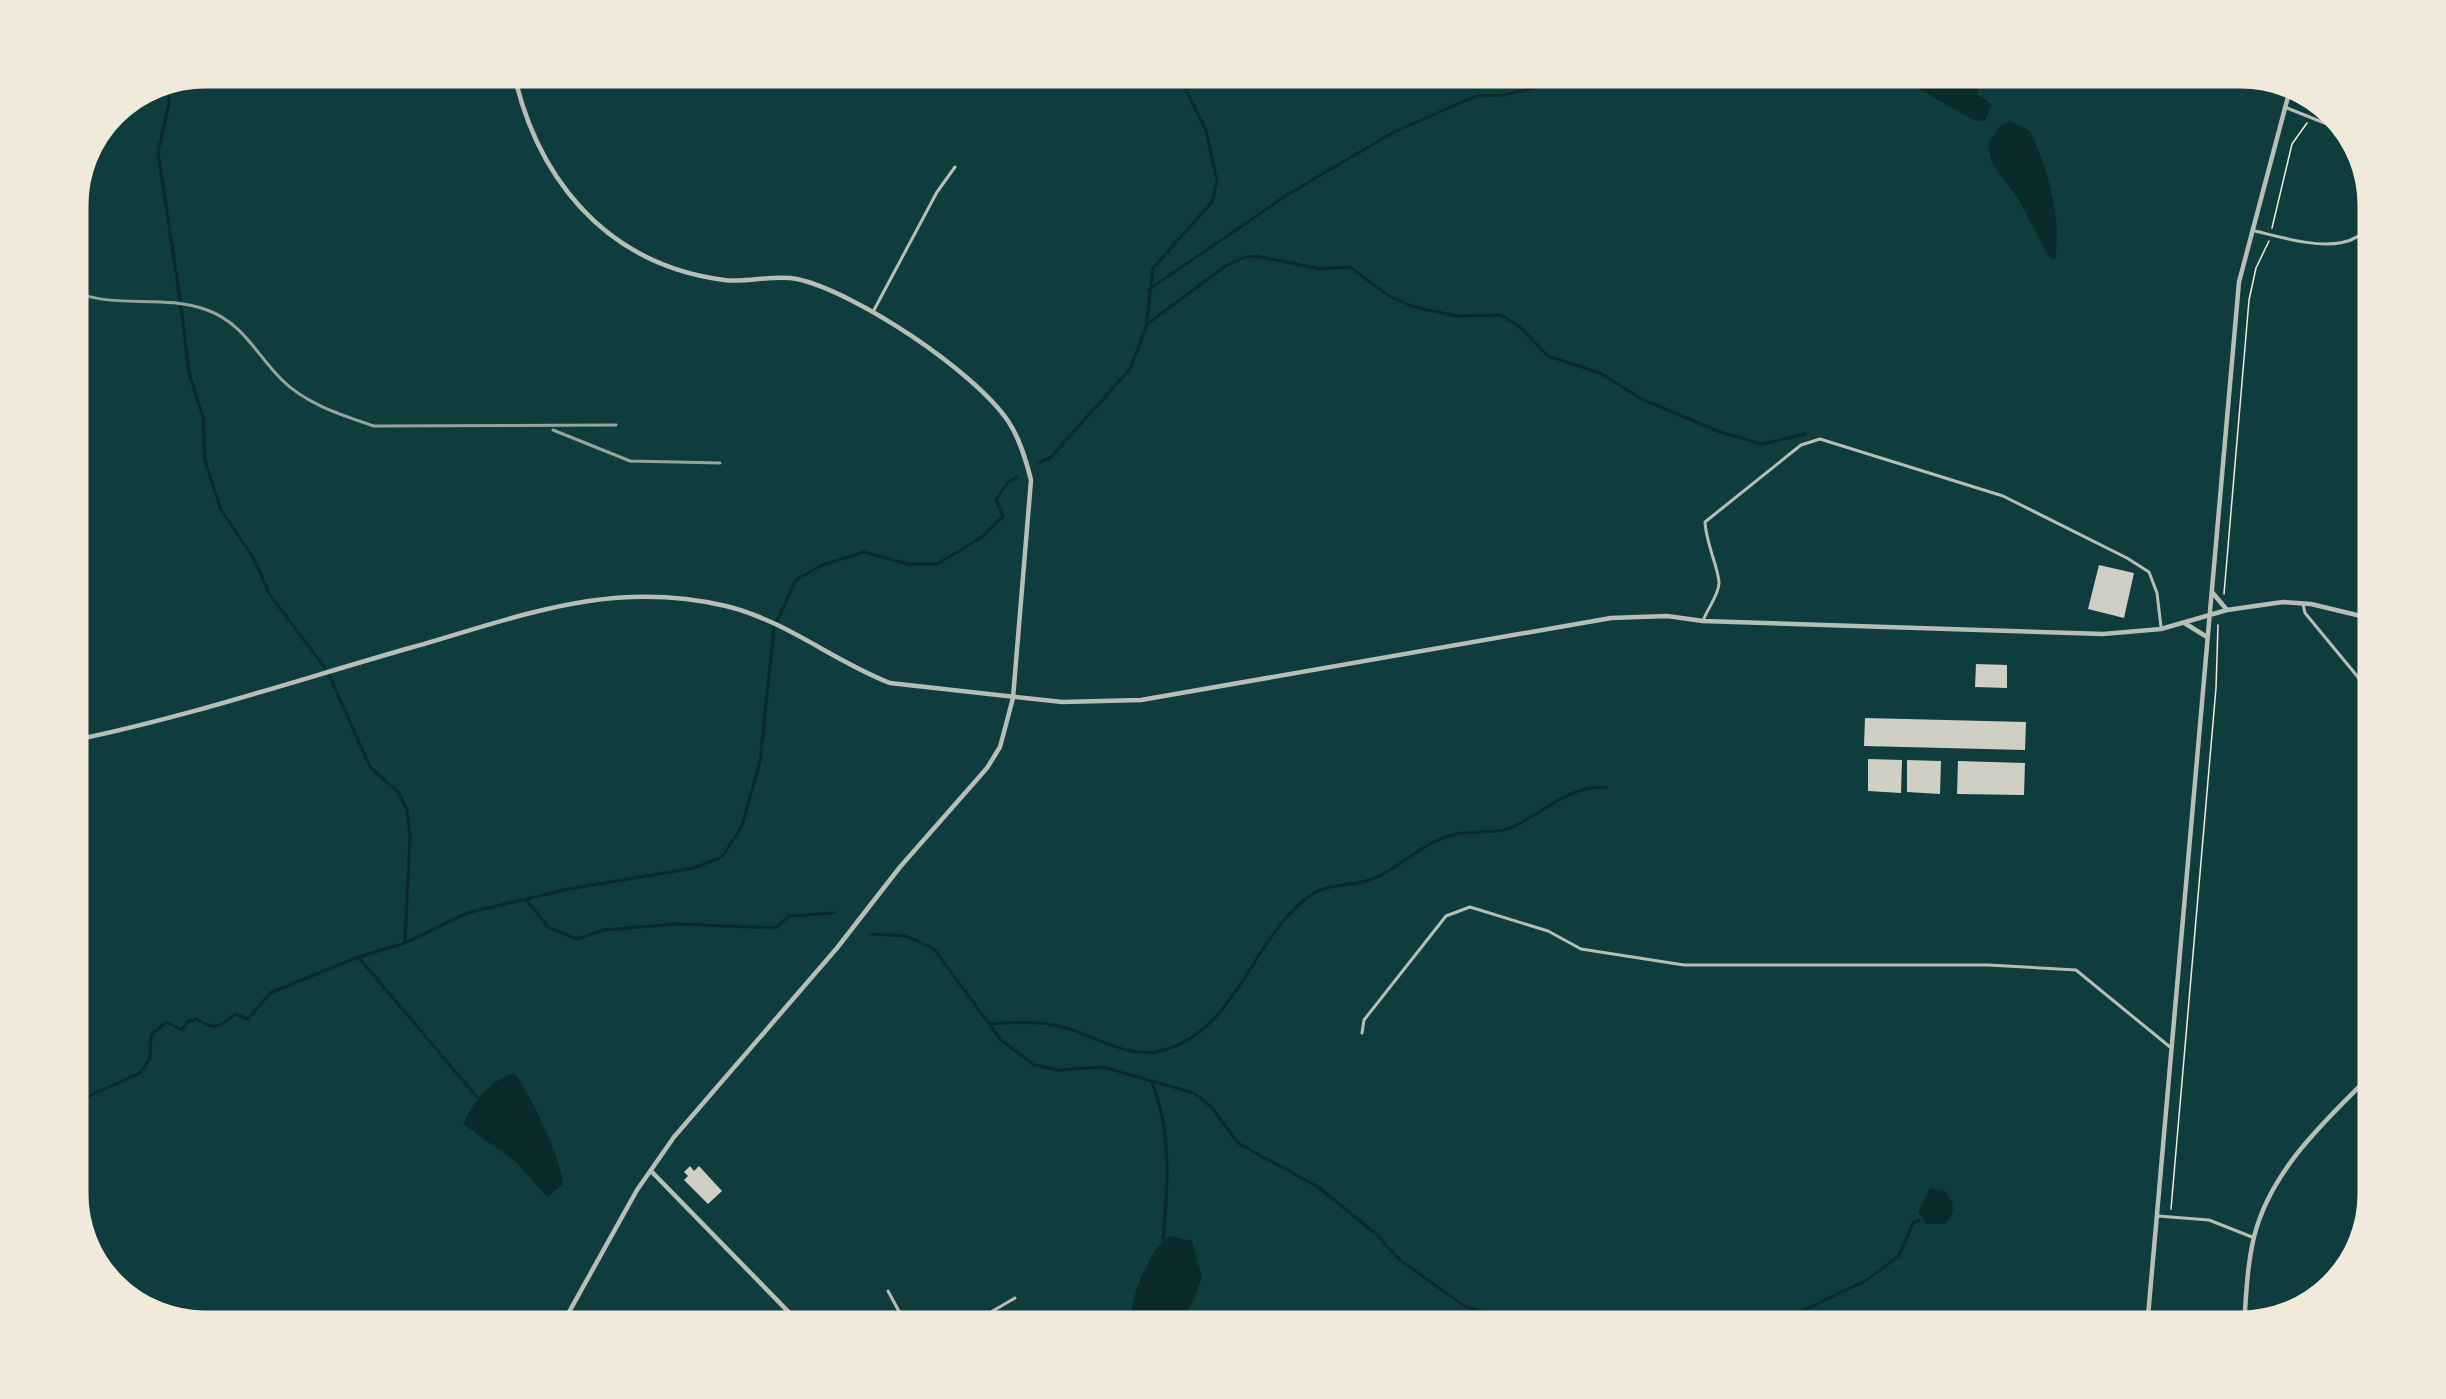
<svg xmlns="http://www.w3.org/2000/svg" width="2446" height="1399" viewBox="0 0 2446 1399" font-family="'PT Sans Narrow',sans-serif">
	<rect width="100%" height="100%" fill="#0f3d3e"/>
	<!-- water -->
	<path fill="#0a2a2b" d="M 1730,60 L 2006,60 L 2016,64 L 2003,78 L 1979,86 L 1977,94 L 1992,104 L 1985,121 L 1973,120 L 1895,75 L 1842,66 L 1781,63 L 1742,75 Z
		M 2010,121 L 2030,131 C 2048,169 2062,218 2055,260 L 2048,256 L 2019,200 L 1992,163 L 1988,144 L 1999,127 Z
		M 514,1073 C 529,1091 564,1163 563,1185 L 547,1197 L 516,1162 L 463,1124 C 473,1102 489,1081 514,1073 Z
		M 1930,1188 L 1945,1191 C 1955,1203 1956,1213 1945,1224 L 1926,1224 L 1918,1212 Z
		M 1171,1236 L 1192,1241 L 1202,1278 L 1178,1339 L 1132,1339 C 1123,1313 1147,1248 1171,1236 Z"/>
	<g fill="none" stroke-linecap="round" stroke-linejoin="round">
		<!-- stream -->
		<path stroke="#0a2a2b" stroke-width="3" d="M 168,75 L 169,104 L 158,152 L 180,299
			M 1148,290 L 1290,193 L 1394,132 L 1476,96 L 1505,95 L 1534,88 L 1597,60
			M 181,306 L 189,373 L 203,417 L 205,461 L 221,510 L 254,559 L 270,595 L 325,668
			M 1147,324 L 1227,265 L 1245,257 L 1257,256 L 1320,269 L 1350,267 L 1389,296 L 1414,307 L 1457,316 L 1501,315 L 1520,327 L 1548,356 L 1600,373 L 1642,399 L 1720,432 L 1762,444 L 1805,434
			M 1038,463 L 1050,458 L 1130,369 L 1146,328 L 1153,268 L 1212,202 L 1217,181 L 1206,130 L 1171,60
			M 777,621 L 796,580 L 822,565 L 864,552 L 908,564 L 937,564 L 982,537 L 1003,516 L 996,500 L 1007,483 L 1017,477
			M 329,675 L 370,767 L 399,793 L 407,810 L 410,836 L 405,941
			M 526,899 L 548,927 L 577,939 L 604,930 L 677,924 L 776,928 L 789,916 L 835,913
			M 870,934 L 906,936 L 934,949 L 1001,1040 L 1034,1065 L 1059,1070 L 1103,1067 L 1194,1093 L 1211,1107 L 1238,1143 L 1318,1187 L 1376,1234 L 1401,1261 L 1466,1307 L 1513,1319 L 1555,1339
			M 359,958 L 477,1097
			M 990,1024 C 1014,1022 1040,1021 1063,1027 C 1093,1035 1128,1059 1160,1051 C 1237,1033 1251,937 1311,895 C 1330,882 1352,887 1372,879 C 1401,868 1423,842 1452,835 C 1473,829 1496,836 1515,826 C 1547,810 1568,786 1606,787
			M 1152,1083 C 1172,1133 1168,1187 1163,1240
			M 60,1109 L 140,1073 L 150,1059 L 151,1035 L 166,1022 L 182,1030 L 187,1022 L 196,1019 C 216,1031 219,1027 235,1014 L 248,1019 L 270,993 L 358,957 L 405,943 L 467,913 L 568,889 L 694,868 L 722,857 L 742,826 L 760,761 L 774,628
			M 1743,1339 L 1865,1281 L 1899,1256 L 1913,1223 L 1919,1220"/>
	</g>
	<!-- building -->
	<path fill="#cfcfc3" d="M 2099,565 L 2134,573 L 2124,618 L 2088,609 Z
		M 1976,664 L 2007,665 L 2007,688 L 1975,687 Z
		M 1865,718 L 2026,722 L 2025,750 L 1864,746 Z
		M 1868,759 L 1902,760 L 1901,793 L 1868,791 Z
		M 1907,760 L 1941,761 L 1940,794 L 1907,792 Z
		M 1958,761 L 2025,763 L 2024,795 L 1957,794 Z
		M 690,1166 L 694,1171 L 699,1166 L 722,1191 L 708,1204 L 684,1180 L 688,1176 L 684,1172 Z"/>
	<g fill="none" stroke-linecap="round" stroke-linejoin="round">
		<!-- path -->
		<path stroke="#f1e9da" stroke-width="1.5" d="M 2311,110 L 2308,89 L 2311,79
			M 2272,228 L 2292,144 L 2307,123
			M 2224,594 L 2249,300 L 2256,268 L 2269,241
			M 2171,1209 L 2216,688 L 2218,625
			M 2155,1339 L 2156,1323"/>
		<!-- minor -->
		<path stroke="#b8beb3" stroke-width="3" d="M 2287,108 L 2332,126 L 2364,131
			M 2255,231 C 2309,244 2375,266 2383,187
			M 874,310 L 937,192 L 955,167
			M 2303,604 L 2305,613 L 2386,711
			M 1703,621 C 1707,609 1719,595 1719,583 C 1719,570 1706,543 1705,522 L 1801,445 L 1820,439 L 2003,496 L 2127,558 L 2149,572 L 2157,593 L 2161,627
			M 1362,1033 L 1364,1020 L 1446,916 L 1470,907 L 1548,931 L 1581,949 L 1684,965 L 1988,965 L 2076,970 L 2170,1047
			M 2158,1216 L 2209,1220 L 2252,1237
			M 888,1291 L 914,1339
			M 970,1339 L 991,1312 L 1015,1298"/>
		<!-- tertiary -->
		<path stroke="#b8beb3" stroke-width="4.5" d="M 511,60 C 533,175 603,264 724,280 C 749,283 773,274 797,279 C 856,292 974,371 1008,421 C 1020,439 1026,460 1031,480 L 1013,698 L 1000,747 L 987,768 L 900,867 L 837,948 L 674,1137 L 637,1190 L 554,1339
			M 2212,592 L 2227,610
			M 2186,624 L 2207,637
			M 60,743 C 179,720 297,680 413,647 C 522,616 610,579 726,606 C 787,621 833,661 890,683 L 1062,702 L 1141,700 L 1611,618 L 1667,616 L 1703,621 L 2103,634 L 2161,629 L 2227,610 L 2283,602 L 2311,604 L 2386,622
			M 651,1171 L 815,1339
			M 2146,1339 L 2239,282 L 2294,74
			M 2243,1339 C 2246,1305 2246,1270 2254,1237 C 2272,1164 2336,1111 2386,1060"/>
		<!-- rail -->
		<path stroke="#97a49c" stroke-width="3" d="M 60,285 C 107,313 158,292 207,310 C 243,323 256,354 282,380 C 306,404 342,415 374,426 L 616,425
			M 553,430 L 630,461 L 720,463"/>
	</g>
	<!-- crop -->
	<path d="M0 0H2446V1399H0ZM205 81H2241A124 124 0 0 1 2365 205V1194A124 124 0 0 1 2241 1318H205A124 124 0 0 1 81 1194V205A124 124 0 0 1 205 81Z" fill="#f1e9da" fill-rule="evenodd"/>
	<path fill="none" stroke="#f1e9da" stroke-width="15" d="M205 81H2241A124 124 0 0 1 2365 205V1194A124 124 0 0 1 2241 1318H205A124 124 0 0 1 81 1194V205A124 124 0 0 1 205 81Z"/>
</svg>
